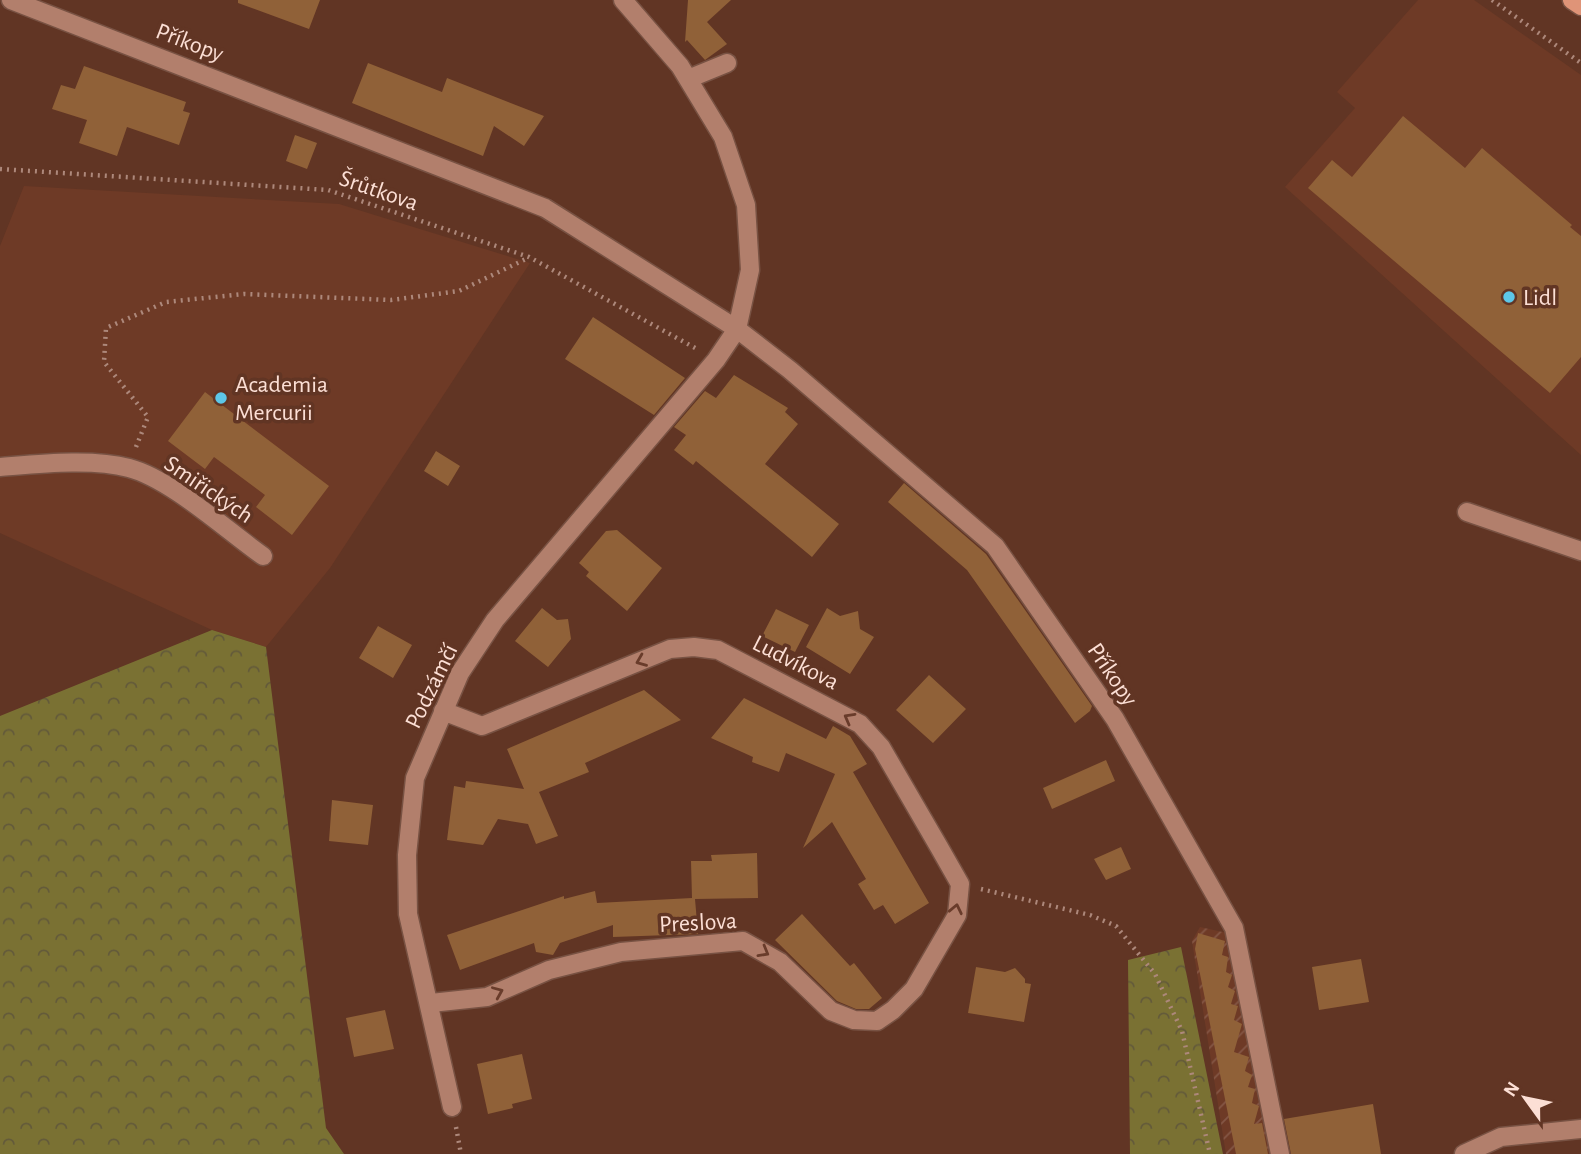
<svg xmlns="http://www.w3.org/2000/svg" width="1581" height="1154" viewBox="0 0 1581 1154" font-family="'Alegreya Sans',sans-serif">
	<defs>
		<pattern id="industrial-furrows" width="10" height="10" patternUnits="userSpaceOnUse" patternTransform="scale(1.75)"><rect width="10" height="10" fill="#6e3a26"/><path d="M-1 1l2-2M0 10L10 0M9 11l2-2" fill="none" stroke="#845645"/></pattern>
		<pattern id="forest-crowns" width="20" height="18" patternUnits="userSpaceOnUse" patternTransform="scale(1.75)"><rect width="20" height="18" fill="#7a7133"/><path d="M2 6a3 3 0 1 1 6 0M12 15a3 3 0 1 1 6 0" fill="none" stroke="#635a3a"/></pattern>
	</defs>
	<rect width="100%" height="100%" fill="#613524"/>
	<!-- built -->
	<path fill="#6e3a26" d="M 1418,0 L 1474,0 L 1581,75 L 1581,455 L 1285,187 L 1355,108 L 1337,92 Z
		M 24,186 L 339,204 L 530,263 L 330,568 L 266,647 L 212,630 L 0,533 L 0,246 Z"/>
	<!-- industrial -->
	<path fill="url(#industrial-furrows)" d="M 1200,927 L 1236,935 L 1273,1154 L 1226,1154 L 1192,941 Z"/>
	<!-- forest -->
	<path fill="url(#forest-crowns)" d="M 212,630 L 266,647 L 326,1128 L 344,1154 L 0,1154 L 0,716 Z
		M 1181,947 L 1223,1154 L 1130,1154 L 1128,960 Z"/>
	<!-- building -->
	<path fill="#906138" d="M 238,0 L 320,0 L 309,29 L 238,3 Z
		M 688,0 L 731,0 L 707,22 L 727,44 L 705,60 L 687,40 L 685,42 Z
		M 368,63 L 442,92 L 447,78 L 544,116 L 524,146 L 494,126 L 483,156 L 352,103 Z
		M 84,66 L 186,102 L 183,111 L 190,113 L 179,145 L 127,127 L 117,156 L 79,143 L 87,120 L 52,109 L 61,85 L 75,89 Z
		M 1403,116 L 1465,168 L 1482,148 L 1572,225 L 1570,227 L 1581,236 L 1581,357 L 1550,393 L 1308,188 L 1332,160 L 1352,177 Z
		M 295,135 L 317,143 L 307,169 L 286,161 Z
		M 593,317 L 685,378 L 654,415 L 565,359 Z
		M 734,375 L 788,408 L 785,412 L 798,424 L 765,464 L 839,524 L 812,557 L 696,461 L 693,465 L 674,450 L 686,435 L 674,427 L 705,391 L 716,398 Z
		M 205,392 L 329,486 L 292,535 L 256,507 L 265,495 L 214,457 L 205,469 L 168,441 Z
		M 436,451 L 460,466 L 448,486 L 424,471 Z
		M 904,483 L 986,554 L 1092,706 L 1090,711 L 1075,723 L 967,570 L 888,502 Z
		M 617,530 L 662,568 L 627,611 L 586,576 L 589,572 L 579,563 L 606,531 Z
		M 542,608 L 557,620 L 568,619 L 571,639 L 548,667 L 515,641 Z
		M 827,608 L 840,616 L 858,611 L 860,629 L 874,637 L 850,674 L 806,647 Z
		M 776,609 L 809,625 L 795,652 L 762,636 Z
		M 378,626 L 412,645 L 393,678 L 359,658 Z
		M 929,675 L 966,709 L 933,743 L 896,710 Z
		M 644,690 L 681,720 L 585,763 L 589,772 L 539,792 L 558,836 L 536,844 L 528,824 L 498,819 L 483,845 L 447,840 L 454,786 L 465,788 L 466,781 L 524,789 L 507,749 Z
		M 744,698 L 826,739 L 833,726 L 850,736 L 867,764 L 853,772 L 929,903 L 895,924 L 883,905 L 874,910 L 858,884 L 866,879 L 832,822 L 803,848 L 835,774 L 786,753 L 779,772 L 752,762 L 753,757 L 711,738 Z
		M 1106,760 L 1115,781 L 1052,809 L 1043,788 Z
		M 332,800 L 373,805 L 368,845 L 329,841 Z
		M 1121,847 L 1131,869 L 1106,880 L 1094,859 Z
		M 757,853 L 758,898 L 695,899 L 698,934 L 613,937 L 613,925 L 560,943 L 553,955 L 536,952 L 534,943 L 460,970 L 447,935 L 564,896 L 564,899 L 595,891 L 597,903 L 692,898 L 691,861 L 712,861 L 711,855 Z
		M 802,914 L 850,966 L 854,963 L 882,998 L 869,1009 L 856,1009 L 837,1001 L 775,940 Z
		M 1198,933 L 1225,941 L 1222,955 L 1228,957 L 1226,972 L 1232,975 L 1228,987 L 1235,991 L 1231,1004 L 1238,1006 L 1234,1020 L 1242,1024 L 1234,1052 L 1249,1057 L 1245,1071 L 1252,1075 L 1248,1087 L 1255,1089 L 1252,1103 L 1259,1106 L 1254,1124 L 1262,1123 L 1268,1154 L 1236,1154 L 1195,949 Z
		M 1361,959 L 1369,1002 L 1319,1010 L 1312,967 Z
		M 976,967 L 1005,972 L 1015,968 L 1025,979 L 1025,983 L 1031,984 L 1024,1022 L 968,1013 Z
		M 385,1010 L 394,1049 L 354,1057 L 346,1018 Z
		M 522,1054 L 532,1099 L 512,1104 L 513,1108 L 488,1114 L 477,1064 Z
		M 1373,1104 L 1381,1154 L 1291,1154 L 1284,1119 Z"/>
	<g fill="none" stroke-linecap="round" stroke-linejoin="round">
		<!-- minor casing -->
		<g stroke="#785243" stroke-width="21">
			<path id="minor" d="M 11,0 L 545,208 L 737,329 L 790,370 L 995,546 L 1115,719 L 1234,928 L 1280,1154
				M 688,79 L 727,63
				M 0,467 C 38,464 92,458 129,468 C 171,479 226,530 263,556
				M 1467,512 L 1581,551
				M 431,1003 L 487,997 L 549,970 L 621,952 L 743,941 L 780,962 L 831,1011 L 854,1020 L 877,1021 L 893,1010 L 914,989 L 957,915 L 960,884 L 939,847 L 881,747 L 860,724 L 718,650 L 694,647 L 670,649 L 482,726 L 443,711
				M 452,1107 L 408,914 L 407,855 L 415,778 L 460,673 L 495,620 L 716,360 L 737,329 L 750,270 L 746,205 L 723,137 L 680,66 L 623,0
				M 1464,1154 L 1501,1137 L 1581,1129"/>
		</g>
		<!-- major casing -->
		<g stroke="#785243" stroke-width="21">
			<path id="major" d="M 1572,0 L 1581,6"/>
		</g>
		<!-- path -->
		<path stroke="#ad887b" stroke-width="4.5" stroke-dasharray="2 5" stroke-linecap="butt" d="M 1492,0 L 1581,63
			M 0,169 L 328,190 L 529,257 L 697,349
			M 136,447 L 148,417 L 104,362 L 106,328 L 166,302 L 244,294 L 391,300 L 459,291 L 528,258
			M 981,889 L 1090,915 L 1116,926 L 1155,974 L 1182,1031 L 1210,1154
			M 456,1127 L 461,1154"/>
		<!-- minor -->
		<use href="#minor" stroke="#b27f6c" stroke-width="18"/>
		<!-- major -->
		<use href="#major" stroke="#df9478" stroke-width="18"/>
	</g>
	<!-- one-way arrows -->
	<defs><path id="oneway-chevron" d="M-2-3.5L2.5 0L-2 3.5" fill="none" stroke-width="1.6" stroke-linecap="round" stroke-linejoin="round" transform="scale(1.75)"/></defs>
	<g stroke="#693c2b">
		<use href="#oneway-chevron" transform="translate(641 661) rotate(158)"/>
		<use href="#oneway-chevron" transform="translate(849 718) rotate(-151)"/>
		<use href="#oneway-chevron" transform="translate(956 909) rotate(-78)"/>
		<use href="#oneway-chevron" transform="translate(764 952) rotate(30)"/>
		<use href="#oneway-chevron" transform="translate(498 992) rotate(-23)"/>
	</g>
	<!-- markers -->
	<g fill="#5dc7e8" stroke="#613524" stroke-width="2.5">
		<circle cx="1509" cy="297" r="7"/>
		<circle cx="221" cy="398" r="7"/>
	</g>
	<g text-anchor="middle" stroke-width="7" stroke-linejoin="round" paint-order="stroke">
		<!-- street labels -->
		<g font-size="24" fill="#fcdfd5" stroke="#613524">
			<text transform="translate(190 42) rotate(21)" y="8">Příkopy</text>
			<text transform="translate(379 190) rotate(19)" y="8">Šrůtkova</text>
			<text transform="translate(209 489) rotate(34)" y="8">Smiřických</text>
			<text transform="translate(796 662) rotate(27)" y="8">Ludvíkova</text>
			<text transform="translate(1113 674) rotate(56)" y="8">Příkopy</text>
			<text transform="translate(431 686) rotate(-64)" y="8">Podzámčí</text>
			<text transform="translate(698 922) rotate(-3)" y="8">Preslova</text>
		</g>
		<!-- poi labels -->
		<g font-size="24" fill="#fcdfd5" stroke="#613524" text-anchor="start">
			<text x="1523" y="305">Lidl</text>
			<text x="235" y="392">Academia<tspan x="235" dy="28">Mercurii</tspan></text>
		</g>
	</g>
	<!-- north arrow -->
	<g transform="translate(1525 1098) rotate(303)" stroke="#613524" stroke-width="5" paint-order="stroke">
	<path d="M0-5L12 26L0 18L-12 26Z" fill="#fcdfd5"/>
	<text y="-10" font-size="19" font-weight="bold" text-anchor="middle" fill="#fcdfd5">N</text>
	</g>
</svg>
